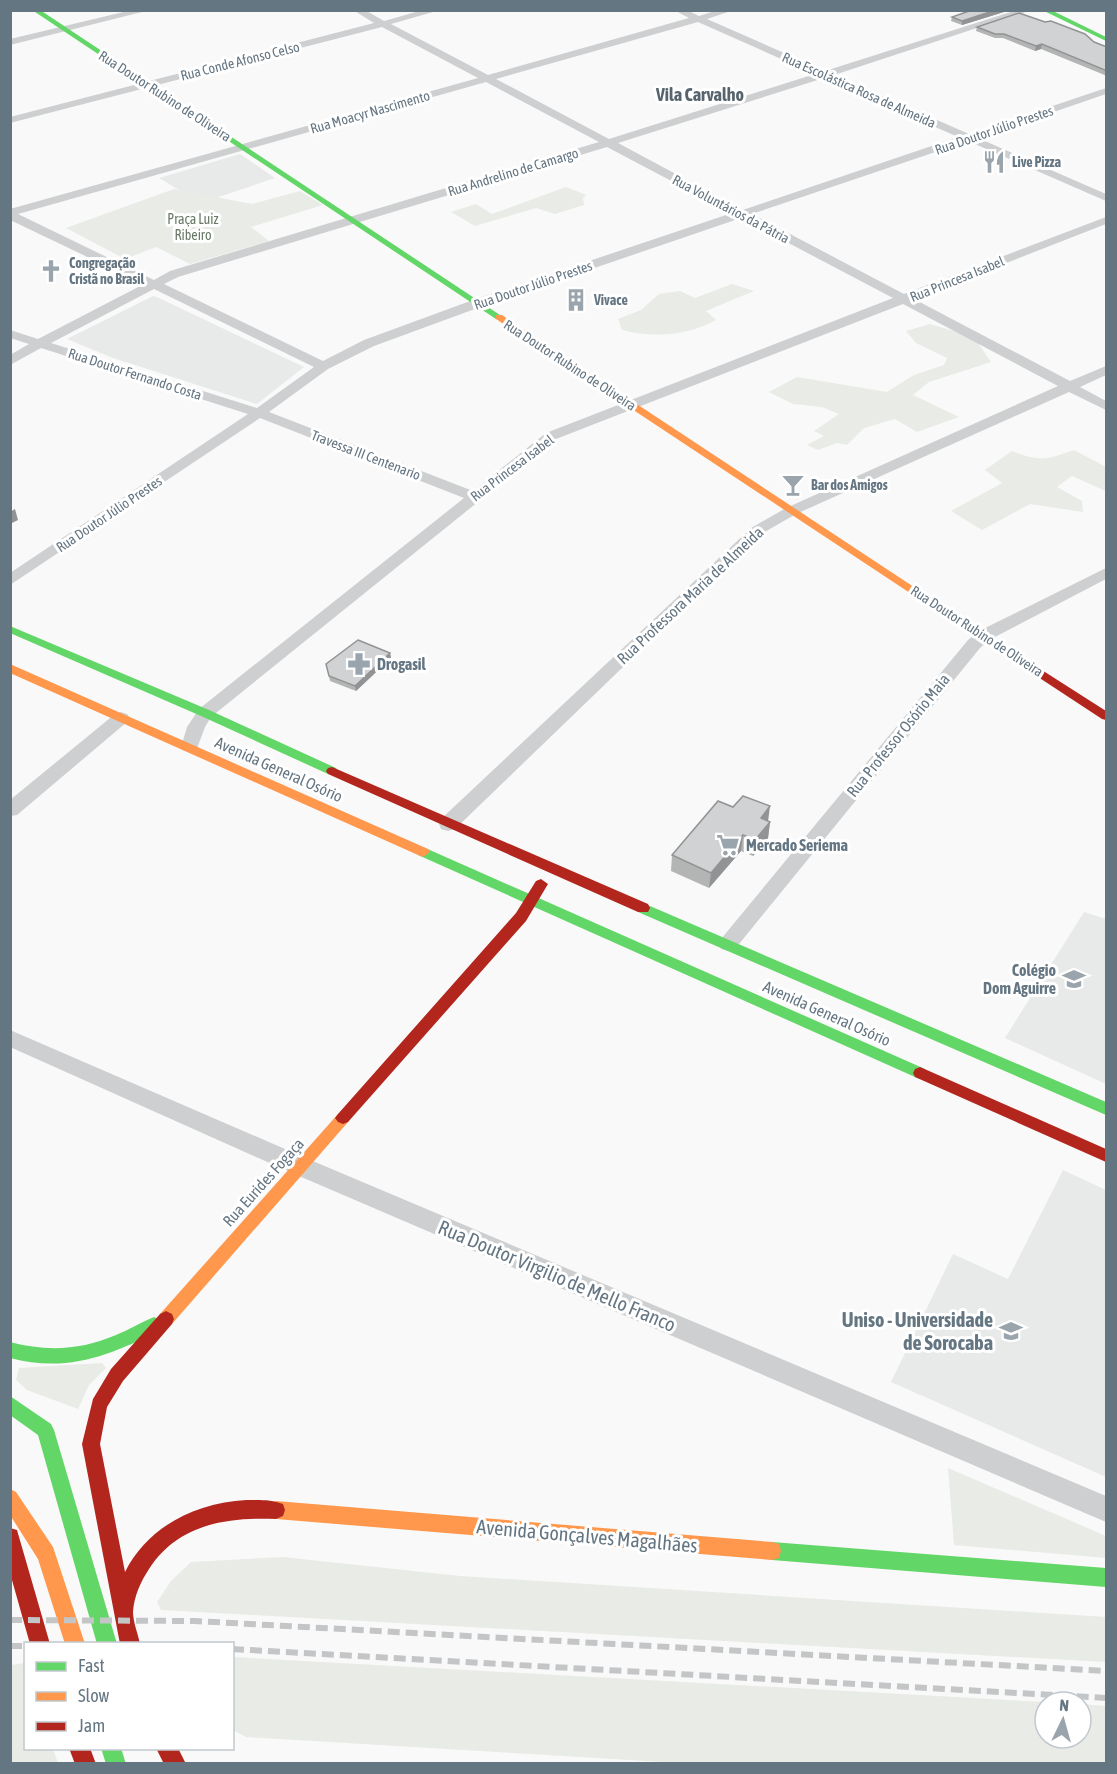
<svg xmlns="http://www.w3.org/2000/svg" width="1117" height="1774" viewBox="0 0 1117 1774" font-family="'Asap Condensed',sans-serif">
	<rect width="100%" height="100%" fill="#f9f9f9"/>
	<!-- built -->
	<path fill="#e8e9e9" d="M 240,154 L 275,178 L 201,203 L 159,178 Z
		M 153,296 L 157,297 L 304,367 L 257,404 L 113,358 L 67,339 Z
		M 1084,912 L 1106,919 L 1106,1084 L 1005,1038 Z
		M 1063,1170 L 1106,1190 L 1106,1477 L 891,1382 L 953,1254 L 1008,1279 Z"/>
	<!-- green -->
	<path fill="#e8ebe6" d="M 566,187 L 586,195 L 583,198 L 584,205 L 555,214 L 536,208 L 475,226 L 451,212 L 476,204 L 492,214 Z
		M 174,189 L 252,204 L 300,191 L 323,205 L 251,227 L 269,241 L 190,264 L 156,247 L 125,259 L 66,228 Z
		M 732,284 L 754,291 L 706,311 L 716,320 C 686,336 655,338 622,330 L 618,319 L 641,310 L 659,294 L 680,291 L 695,298 Z
		M 930,324 L 974,337 L 991,362 L 929,382 L 913,395 L 959,417 L 917,432 L 895,419 L 864,428 L 847,445 L 837,443 L 818,450 L 807,445 L 824,436 L 814,431 L 839,414 L 822,407 L 793,404 L 769,392 L 797,377 L 887,392 L 914,375 L 944,365 L 947,358 L 916,343 L 906,331 Z
		M 1074,450 L 1106,467 L 1106,491 L 1072,476 L 1057,487 L 1082,501 L 1083,512 L 1030,504 L 982,530 L 951,511 L 1002,483 L 985,470 L 1012,451 C 1041,462 1045,460 1074,450 Z
		M 102,1363 L 106,1368 L 89,1385 L 78,1409 L 27,1390 L 16,1380 L 19,1368 Z
		M 948,1468 L 1106,1536 L 1106,1558 L 954,1545 Z
		M 283,1557 L 460,1576 L 1106,1617 L 1106,1662 L 161,1610 L 157,1602 L 171,1581 L 191,1562 Z
		M 232,1657 L 1045,1702 L 1045,1738 L 1081,1738 L 1081,1704 L 1106,1706 L 1106,1763 L 681,1763 L 246,1737 L 233,1730 Z
		M 25,1663 L 26,1748 L 53,1749 L 58,1763 L 11,1763 L 11,1665 Z"/>
	<g fill="none" stroke-linecap="round" stroke-linejoin="round">
		<!-- street -->
		<path fill="#cecfd0" fill-rule="evenodd" d="M 132,10 L 150,10 L 10,45 L 10,39 Z
			M 353,10 L 365,10 L 384,21 L 423,10 L 440,10 L 391,24 L 488,75 L 689,18 L 674,10 L 687,10 L 699,16 L 718,10 L 734,10 L 707,19 L 825,71 L 1017,10 L 1032,10 L 834,75 L 969,134 L 1106,88 L 1106,94 L 978,138 L 1106,194 L 1106,201 L 968,141 L 752,214 L 904,294 L 1106,217 L 1106,224 L 914,299 L 1070,381 L 1106,366 L 1106,375 L 1080,387 L 1106,401 L 1106,410 L 1069,392 L 796,514 L 761,534 L 455,829 L 448,831 L 441,829 L 439,824 L 441,819 L 751,528 L 786,508 L 1058,386 L 903,304 L 556,439 L 211,717 L 205,727 L 196,751 L 184,751 L 181,747 L 187,727 L 199,709 L 464,498 L 260,418 L 10,585 L 10,573 L 248,414 L 41,348 L 10,365 L 10,355 L 29,344 L 10,338 L 10,330 L 38,339 L 144,284 L 10,220 L 10,209 L 478,78 L 382,27 L 10,123 L 10,117 L 374,23 ZM 698,22 L 815,74 L 609,139 L 496,79 ZM 824,78 L 958,137 L 743,210 L 618,143 ZM 486,82 L 599,142 L 170,271 L 154,280 L 18,214 ZM 607,147 L 732,213 L 473,300 L 364,340 L 323,361 L 164,284 L 178,277 ZM 741,218 L 893,298 L 546,433 L 473,491 L 269,412 L 328,369 L 374,346 L 483,306 ZM 154,289 L 314,367 L 257,408 L 51,343 Z
			M 1106,568 L 1106,579 L 991,639 L 980,648 L 735,949 L 728,951 L 721,949 L 718,944 L 721,939 L 968,640 L 979,631 Z
			M 121,712 L 127,714 L 130,718 L 127,722 L 17,815 L 10,816 L 10,800 L 115,714 Z
			M 10,1030 L 308,1159 L 1106,1496 L 1106,1522 L 292,1173 L 10,1047 Z"/>
		<!-- fast -->
		<path fill="#63d668" fill-rule="evenodd" d="M 32,10 L 40,10 L 503,317 L 496,319 Z
			M 1042,10 L 1051,10 L 1106,37 L 1106,41 Z
			M 10,626 L 209,710 L 336,768 L 338,771 L 336,774 L 328,774 L 201,716 L 10,633 Z
			M 423,847 L 925,1069 L 927,1073 L 925,1077 L 920,1079 L 915,1077 L 418,855 L 416,852 Z
			M 643,903 L 1106,1102 L 1106,1115 L 638,912 L 636,908 Z
			M 154,1317 L 160,1320 L 162,1325 L 160,1330 C 110,1356 66,1373 10,1358 L 10,1342 C 47,1352 81,1350 116,1335 C 129,1330 141,1322 154,1317 Z
			M 10,1396 L 51,1424 L 54,1430 L 117,1644 L 97,1644 L 38,1435 L 10,1415 Z
			M 772,1542 L 1106,1568 L 1106,1587 L 772,1560 L 765,1558 L 763,1551 L 765,1544 Z
			M 101,1748 L 121,1748 L 126,1764 L 106,1764 Z"/>
		<!-- slow -->
		<path fill="#ff974d" fill-rule="evenodd" d="M 496,315 L 502,315 L 926,595 L 924,597 L 916,597 L 496,319 Z
			M 10,664 L 428,849 L 430,852 L 423,857 L 418,855 L 10,673 Z
			M 343,1112 L 348,1114 L 351,1118 L 348,1122 L 172,1324 L 166,1327 L 160,1324 L 158,1319 L 160,1314 L 338,1114 Z
			M 10,1489 L 16,1492 L 53,1547 L 85,1644 L 65,1644 L 38,1559 L 10,1515 Z
			M 276,1501 L 772,1542 L 779,1544 L 781,1551 L 779,1558 L 772,1560 L 276,1519 L 269,1516 L 267,1510 L 269,1504 Z"/>
		<!-- jam -->
		<path fill="#b3261e" fill-rule="evenodd" d="M 920,592 L 1106,711 L 1106,720 L 1102,719 L 916,597 L 916,593 Z
			M 332,767 L 648,904 L 650,908 L 648,912 L 638,912 L 328,774 L 326,771 L 328,768 Z
			M 541,879 L 548,884 L 526,921 L 348,1122 L 343,1124 L 338,1122 L 335,1118 L 338,1114 L 516,913 L 536,881 Z
			M 920,1067 L 1106,1149 L 1106,1162 L 915,1077 L 913,1073 L 915,1069 Z
			M 166,1311 L 172,1314 L 174,1319 L 172,1324 L 123,1381 L 107,1407 L 100,1444 L 125,1572 C 148,1526 196,1503 246,1500 C 258,1500 271,1499 283,1504 L 285,1510 L 283,1516 L 276,1519 C 227,1517 178,1524 149,1569 C 141,1581 134,1596 133,1612 C 133,1622 138,1634 140,1644 L 120,1644 L 82,1444 L 93,1399 L 111,1369 L 160,1314 Z
			M 10,1528 L 17,1530 L 19,1537 L 50,1644 L 30,1644 L 10,1573 Z
			M 69,1748 L 90,1748 L 96,1764 L 75,1764 Z
			M 156,1748 L 178,1748 L 186,1764 L 164,1764 Z"/>
		<!-- rail -->
		<path stroke="#c3c5c6" stroke-width="6" stroke-dasharray="12 6" stroke-linecap="butt" d="M 10,1620 L 195,1621 L 1106,1671
			M 10,1646 L 26,1646
			M 232,1649 L 1106,1698"/>
	</g>
	<!-- wall -->
	<path fill="#b3b5b5" d="M 972,10 L 1004,10 L 1004,12 L 962,25 L 951,21 L 952,17 Z
		M 977,27 L 1094,42 L 1107,47 L 1107,76 L 1041,49 L 1035,51 L 1003,38 L 995,38 L 976,31 Z
		M 390,653 L 391,658 L 356,691 L 330,681 L 326,664 Z
		M 768,821 L 770,822 L 768,838 L 753,856 L 741,851 L 709,888 L 671,871 L 672,855 Z"/>
	<!-- shaded-wall -->
	<path fill="#929394" d="M 996,10 L 1004,10 L 1004,12 L 962,25 L 962,21 Z
		M 1042,44 L 1041,49 L 1035,51 L 1036,46 Z
		M 15,509 L 18,520 L 10,524 L 10,512 Z
		M 390,653 L 391,658 L 356,691 L 355,686 Z
		M 770,806 L 768,822 L 761,818 Z
		M 770,822 L 768,838 L 753,856 L 755,840 Z
		M 743,835 L 741,851 L 709,888 L 711,873 Z"/>
	<!-- building -->
	<path fill="#d0d2d3" stroke="#929394" stroke-width="1.5" d="M 972,10 L 996,10 L 962,21 L 952,17 Z
		M 1019,13 L 1045,22 L 1051,21 L 1085,34 L 1094,42 L 1107,47 L 1107,71 L 1042,44 L 1036,46 L 1004,34 L 995,34 L 977,27 Z
		M 358,640 L 390,653 L 355,686 L 329,676 L 326,664 Z
		M 743,796 L 770,806 L 761,818 L 770,822 L 755,840 L 743,835 L 711,873 L 672,855 L 718,801 L 733,807 Z"/>
	<!-- icons -->
	<defs>
		<g id="restaurant-bare" transform="scale(1.8)"><path d="M-5-6h1v4h1v-4h1v4h1v-4h1v5L-1.5 .5V6h-2V.5L-5-1ZM5-6V6H3V1.5H1.5Q1.5-4 5-6Z" fill="#99a4ac" stroke="#fff" stroke-width="2.5" paint-order="stroke"/></g>
		<g id="church-bare" transform="scale(1.8)"><path d="M-1.2-6h2.4v3.5h3.3v2.4h-3.3V6h-2.4V-.1h-3.3v-2.4h3.3Z" fill="#99a4ac" stroke="#fff" stroke-width="2.5" paint-order="stroke"/></g>
		<g id="building-bare" transform="scale(1.8)"><path d="M-4-6H4V6H1V3H-1V6H-4ZM-2.5-4.3h1.7v1.8h-1.7ZM.8-4.3h1.7v1.8H.8ZM-2.5-1h1.7V.8h-1.7ZM.8-1h1.7V.8H.8Z" fill="#99a4ac" stroke="#fff" stroke-width="2.5" paint-order="stroke"/></g>
		<g id="bar-bare" transform="scale(1.8)"><path d="M-6-5H6L.8 .8V4.5H3.5V6h-7V4.5H-.8V.8Z" fill="#99a4ac" stroke="#fff" stroke-width="2.5" paint-order="stroke"/></g>
		<g id="pharmacy-bare" transform="scale(1.8)"><path d="M-2-6h4v4h4v4h-4v4h-4v-4h-4v-4h4Z" fill="#99a4ac" stroke="#fff" stroke-width="2.5" paint-order="stroke"/></g>
		<g id="supermarket-bare" transform="scale(1.8)"><path d="M-6-5.5h2.5l.6 2H6L4.5 2H-2.5L-4.4-4H-6ZM-1.5 3.2a1.3 1.3 0 1 0 .1 0ZM3 3.2a1.3 1.3 0 1 0 .1 0Z" fill="#99a4ac" stroke="#fff" stroke-width="2.5" paint-order="stroke"/></g>
		<g id="school-bare" transform="scale(1.8)"><path d="M0-5L7-2L0 1L-7-2ZM-4 1L0 2.5L4 1V4Q0 6-4 4Z" fill="#99a4ac" stroke="#fff" stroke-width="2.5" paint-order="stroke"/></g>
		<g id="university-bare" transform="scale(1.8)"><path d="M0-5L7-2L0 1L-7-2ZM-4 1L0 2.5L4 1V4Q0 6-4 4Z" fill="#99a4ac" stroke="#fff" stroke-width="2.5" paint-order="stroke"/></g>
	</defs>
	<g fill-rule="evenodd">
		<use href="#restaurant-bare" x="994" y="162"/>
		<use href="#church-bare" x="51" y="271"/>
		<use href="#building-bare" x="576" y="300"/>
		<use href="#bar-bare" x="793" y="485"/>
		<use href="#pharmacy-bare" x="359" y="664"/>
		<use href="#supermarket-bare" x="728" y="845"/>
		<use href="#school-bare" x="1074" y="979"/>
		<use href="#university-bare" x="1011" y="1331"/>
	</g>
	<g text-anchor="middle" stroke-width="6" stroke-linejoin="round" paint-order="stroke">
		<!-- far-street labels -->
		<g font-size="14" fill="#657683" stroke="#fff">
			<text transform="translate(240 61) rotate(-14)" y="5">Rua Conde Afonso Celso</text>
			<text transform="translate(859 90) rotate(24)" y="5">Rua Escolástica Rosa de Almeida</text>
			<text transform="translate(165 96) rotate(33)" y="5">Rua Doutor Rubino de Oliveira</text>
			<text transform="translate(370 112) rotate(-16)" y="5">Rua Moacyr Nascimento</text>
			<text transform="translate(994 130) rotate(-19)" y="5">Rua Doutor Júlio Prestes</text>
			<text transform="translate(513 172) rotate(-17)" y="5">Rua Andrelino de Camargo</text>
			<text transform="translate(731 209) rotate(28)" y="5">Rua Voluntários da Pátria</text>
			<text transform="translate(957 279) rotate(-22)" y="5">Rua Princesa Isabel</text>
			<text transform="translate(533 285) rotate(-19)" y="5">Rua Doutor Júlio Prestes</text>
			<text transform="translate(570 365) rotate(33)" y="5">Rua Doutor Rubino de Oliveira</text>
			<text transform="translate(135 374) rotate(18)" y="5">Rua Doutor Fernando Costa</text>
			<text transform="translate(366 455) rotate(21)" y="5">Travessa III Centenario</text>
			<text transform="translate(512 468) rotate(-37)" y="5">Rua Princesa Isabel</text>
			<text transform="translate(109 514) rotate(-34)" y="5">Rua Doutor Júlio Prestes</text>
			<text transform="translate(977 631) rotate(33)" y="5">Rua Doutor Rubino de Oliveira</text>
		</g>
		<!-- far-poi labels -->
		<g font-size="14" font-weight="bold" fill="#657683" stroke="#fff" text-anchor="start">
			<text x="1012" y="167">Live Pizza</text>
			<text x="69" y="268">Congregação<tspan x="69" dy="16">Cristã no Brasil</tspan></text>
			<text x="594" y="305">Vivace</text>
			<text x="811" y="490">Bar dos Amigos</text>
		</g>
		<!-- far-park labels -->
		<g font-size="14" fill="#687a64" stroke="#fff">
			<text x="193" y="224">Praça Luiz<tspan x="193" dy="16">Ribeiro</tspan></text>
		</g>
		<!-- street labels -->
		<g font-size="16" fill="#657683" stroke="#fff">
			<text transform="translate(690 595) rotate(-43)" y="6">Rua Professora Maria de Almeida</text>
			<text transform="translate(898 735) rotate(-51)" y="6">Rua Professor Osório Maia</text>
			<text transform="translate(279 769) rotate(24)" y="6">Avenida General Osório</text>
			<text transform="translate(827 1013) rotate(24)" y="6">Avenida General Osório</text>
			<text transform="translate(263 1182) rotate(-48)" y="6">Rua Eurides Fogaça</text>
		</g>
		<!-- poi labels -->
		<g font-size="16" font-weight="bold" fill="#657683" stroke="#fff" text-anchor="start">
			<text x="377" y="670">Drogasil</text>
			<text x="746" y="851">Mercado Seriema</text>
			<text x="1056" y="976" text-anchor="end">Colégio<tspan x="1056" dy="18">Dom Aguirre</tspan></text>
		</g>
		<!-- far-district labels -->
		<g font-size="18" font-weight="bold" fill="#57646e" stroke="#fff">
			<text x="700" y="101">Vila Carvalho</text>
		</g>
		<!-- near-street labels -->
		<g font-size="20" fill="#657683" stroke="#fff">
			<text transform="translate(557 1276) rotate(23)" y="7">Rua Doutor Virgilio de Mello Franco</text>
			<text transform="translate(587 1536) rotate(5)" y="7">Avenida Gonçalves Magalhães</text>
		</g>
		<!-- near-poi labels -->
		<g font-size="20" font-weight="bold" fill="#657683" stroke="#fff" text-anchor="end">
			<text x="993" y="1327">Uniso - Universidade<tspan x="993" dy="23">de Sorocaba</tspan></text>
		</g>
	</g>
	<!-- border -->
	<rect width="1117" height="1774" fill="none" stroke="#657683" stroke-width="24"/>
	<!-- legend -->
	<rect x="24" y="1642" width="210" height="108" fill="#ffffff" stroke="#c1c8cd" stroke-width="1.5"/>
	<rect x="36" y="1662" width="30" height="9" fill="#63d668" stroke="#c1c8cd" stroke-width="1.5"/>
	<text x="78" y="1672" font-size="18" fill="#657683">Fast</text>
	<rect x="36" y="1692" width="30" height="9" fill="#ff974d" stroke="#c1c8cd" stroke-width="1.5"/>
	<text x="78" y="1702" font-size="18" fill="#657683">Slow</text>
	<rect x="36" y="1722" width="30" height="9" fill="#b3261e" stroke="#c1c8cd" stroke-width="1.5"/>
	<text x="78" y="1732" font-size="18" fill="#657683">Jam</text>
	<!-- north arrow -->
	<g transform="translate(1063 1720) rotate(5)"><circle r="28" fill="#ffffff" stroke="#c1c8cd" stroke-width="1.5"/>
	<path d="M0-4.5L10 22L0 15L-10 22Z" fill="#99a4ac"/>
	<text y="-9" font-size="16" font-weight="bold" text-anchor="middle" fill="#657683">N</text>
	</g>
</svg>
